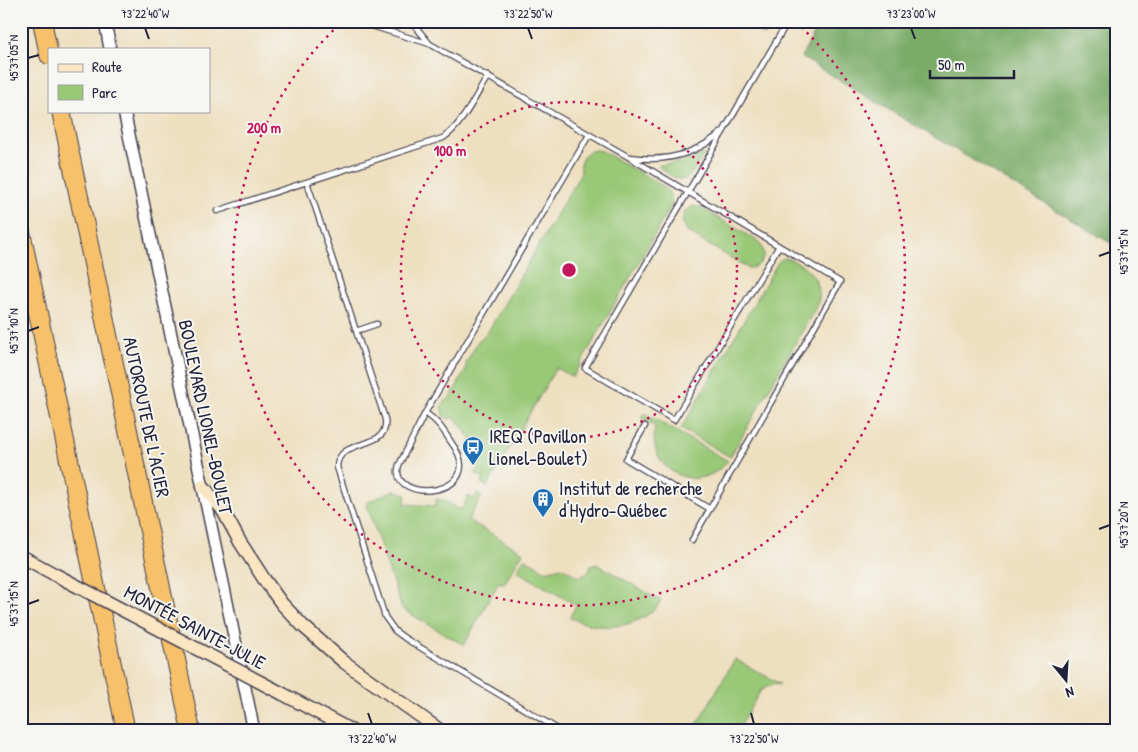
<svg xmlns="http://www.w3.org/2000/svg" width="1138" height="752" viewBox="0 0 1138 752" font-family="'Patrick Hand',sans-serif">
	<rect width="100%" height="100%" fill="#f6f6f2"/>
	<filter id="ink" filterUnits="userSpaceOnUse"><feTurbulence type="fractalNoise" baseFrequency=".02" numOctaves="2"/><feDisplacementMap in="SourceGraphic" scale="10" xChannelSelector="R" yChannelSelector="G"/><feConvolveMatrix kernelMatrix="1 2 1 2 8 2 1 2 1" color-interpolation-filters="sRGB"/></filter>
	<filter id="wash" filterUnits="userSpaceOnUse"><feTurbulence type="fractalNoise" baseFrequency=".0096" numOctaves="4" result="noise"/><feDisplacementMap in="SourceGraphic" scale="20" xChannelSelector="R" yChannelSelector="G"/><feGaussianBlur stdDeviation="1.12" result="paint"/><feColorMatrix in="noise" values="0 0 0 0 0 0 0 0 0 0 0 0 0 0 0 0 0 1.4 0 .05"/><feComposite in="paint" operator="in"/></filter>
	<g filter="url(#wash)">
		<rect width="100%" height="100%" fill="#eedfbf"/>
		<!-- green -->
		<path fill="#99c877" stroke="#5e7559" d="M 596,150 L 602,151 L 663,186 C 669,191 671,195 672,204 L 573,377 L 556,368 L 487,487 L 481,483 L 484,479 L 475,473 L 477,470 L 477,466 L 473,464 L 472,456 L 467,445 L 472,440 L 454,417 L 449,419 L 443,415 L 441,406 L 451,396 L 466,370 L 466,363 L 478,341 L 486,335 L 581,173 C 579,161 582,152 596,150 Z
			M 702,154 L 703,156 C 687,180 687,189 659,167 L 659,165 L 683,162 Z
			M 693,206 L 699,207 L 758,241 L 761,245 L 764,254 C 761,263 758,268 748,268 L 687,232 L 682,220 L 685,211 Z
			M 785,258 C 807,263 824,282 818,304 L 730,457 L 681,429 L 777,264 L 780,260 Z
			M 644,413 L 728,461 C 698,497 646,472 655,426 L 641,418 Z
			M 394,490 L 406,494 L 405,504 L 436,506 L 436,499 L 444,500 L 457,509 L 463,508 L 468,496 L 474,499 L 477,493 L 482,496 L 468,520 L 523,552 L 504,584 L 499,582 L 464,645 L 402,609 L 366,503 Z
			M 524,558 L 546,571 L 561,567 L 579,577 L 587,574 L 591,566 L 597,564 L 661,601 C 644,629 596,633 570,617 L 576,605 L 517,571 Z
			M 735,659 L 780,684 L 772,685 L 761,690 L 737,731 L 693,731 Z"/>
		<!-- forest -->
		<path fill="#7aac68" stroke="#4e6752" d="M 740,21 L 773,21 L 764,36 Z
			M 821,21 L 1117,21 L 1117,247 L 801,57 Z"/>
	</g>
	<g filter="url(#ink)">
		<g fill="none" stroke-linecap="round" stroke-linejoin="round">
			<!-- service casing -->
			<g stroke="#413e4f" stroke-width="7">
				<path id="service" d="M 363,21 L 375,27 L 430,44 L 627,156 L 840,282 L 692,540
					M 411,21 L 429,43
					M 630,157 C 665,163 695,155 722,132
					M 307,182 L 385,419 C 390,452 338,436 337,467 L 385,617 L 395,631 L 406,639 L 561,731
					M 217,211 L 443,138 C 462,126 476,95 488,76
					M 779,246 L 674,420 L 585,368 L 788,21
					M 356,331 L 377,324
					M 425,413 C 437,420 444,431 451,442 C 493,498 386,505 399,465 L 425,413 L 589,135
					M 645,426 L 626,459 L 710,509"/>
			</g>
			<!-- tertiary casing -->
			<g stroke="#413e4f" stroke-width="14">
				<path id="tertiary" d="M 105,21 L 110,49
					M 124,111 L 254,731"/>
			</g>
			<!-- secondary casing -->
			<g stroke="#413e4f" stroke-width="15">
				<path id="secondary" d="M 203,486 L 222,509 L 240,542 L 264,579 L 282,604 L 303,626 L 344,662 L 441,731
					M 21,556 L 54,574
					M 283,694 L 352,731"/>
			</g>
			<!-- motorway casing -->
			<g stroke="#413e4f" stroke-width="20">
				<path id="motorway" d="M 42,21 L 49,55
					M 61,111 L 191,731
					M 21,232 L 126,731"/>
			</g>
			<!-- service -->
			<use href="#service" stroke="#fff" stroke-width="4.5"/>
			<!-- tertiary -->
			<use href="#tertiary" stroke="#fff" stroke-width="11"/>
			<!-- secondary -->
			<use href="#secondary" stroke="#fbe6c4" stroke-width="12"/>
			<!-- motorway -->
			<use href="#motorway" stroke="#f6c16b" stroke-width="18"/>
			<!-- secondary-bridge casing -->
			<g stroke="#413e4f" stroke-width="15" stroke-linecap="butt">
				<path id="secondary-bridge" d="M 54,574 L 283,694"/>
			</g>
			<!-- secondary-bridge -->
			<use href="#secondary-bridge" stroke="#fbe6c4" stroke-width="12"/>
		</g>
	</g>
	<!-- ticks -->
	<path fill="none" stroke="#22223b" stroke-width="2" d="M 145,28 L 149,39M 528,28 L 532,39M 911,28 L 915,39M 28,58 L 39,55M 1099,256 L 1110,252M 28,331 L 39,327M 1099,529 L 1110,525M 28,604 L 39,600M 368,713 L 372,724M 751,713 L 754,724"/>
	<!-- distance rings -->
	<g fill="none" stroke="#c2185b" stroke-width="2.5" stroke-dasharray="2.5 5">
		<circle cx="569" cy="270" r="168"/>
		<path d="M796 22A336 336 0 1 1 342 22"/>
	</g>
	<!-- icons -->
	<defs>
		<g id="bus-pin" transform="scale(1.125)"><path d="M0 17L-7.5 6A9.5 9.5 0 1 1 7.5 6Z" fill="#1f6fb2" stroke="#f6f6f2"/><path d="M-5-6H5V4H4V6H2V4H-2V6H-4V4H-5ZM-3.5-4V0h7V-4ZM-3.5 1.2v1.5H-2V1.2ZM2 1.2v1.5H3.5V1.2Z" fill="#fff"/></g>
		<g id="building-pin" transform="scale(1.125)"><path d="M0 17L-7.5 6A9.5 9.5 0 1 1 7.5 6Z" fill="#1f6fb2" stroke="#f6f6f2"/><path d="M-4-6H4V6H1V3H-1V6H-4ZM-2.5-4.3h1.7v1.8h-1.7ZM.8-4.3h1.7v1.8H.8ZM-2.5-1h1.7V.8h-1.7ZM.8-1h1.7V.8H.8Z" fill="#fff"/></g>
	</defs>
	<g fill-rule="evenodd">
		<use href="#bus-pin" x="473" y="447"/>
		<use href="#building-pin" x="543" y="499"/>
	</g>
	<g text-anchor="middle" stroke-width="4" stroke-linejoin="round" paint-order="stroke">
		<!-- street labels -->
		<g font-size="19" fill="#22223b" stroke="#f6f6f2">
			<text transform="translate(147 417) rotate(78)" y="7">AUTOROUTE DE L'ACIER</text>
			<text transform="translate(206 417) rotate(78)" y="7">BOULEVARD LIONEL-BOULET</text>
			<text transform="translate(195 627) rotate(28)" y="7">MONTÉE SAINTE-JULIE</text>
		</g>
		<!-- poi labels -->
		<g font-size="19" fill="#22223b" stroke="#f6f6f2" text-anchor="start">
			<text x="489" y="443">IREQ (Pavillon<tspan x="489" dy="22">Lionel-Boulet)</tspan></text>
			<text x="559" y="495">Institut de recherche<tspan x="559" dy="22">d'Hydro-Québec</tspan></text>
		</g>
	</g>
	<circle cx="569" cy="270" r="8" fill="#c2185b" stroke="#f6f6f2" stroke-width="2.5"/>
	<g font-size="15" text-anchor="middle" font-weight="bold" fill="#c2185b" stroke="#f6f6f2" stroke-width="4" stroke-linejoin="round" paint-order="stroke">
		<text x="264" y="133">200 m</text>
		<text x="450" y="156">100 m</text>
	</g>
	<!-- margin -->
	<rect width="1138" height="752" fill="none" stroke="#f6f6f2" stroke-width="55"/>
	<!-- legend -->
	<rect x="48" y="48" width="162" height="65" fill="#f6f6f2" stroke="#a1a1a9"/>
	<rect x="58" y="64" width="25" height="8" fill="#fbe6c4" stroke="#a1a1a9"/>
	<text x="92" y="72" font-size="15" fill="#22223b">Route</text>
	<rect x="58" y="85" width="25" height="15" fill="#99c877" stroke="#a1a1a9"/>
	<text x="92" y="98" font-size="15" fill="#22223b">Parc</text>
	<!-- north arrow -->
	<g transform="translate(1066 680) rotate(162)" stroke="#f6f6f2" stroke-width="4" paint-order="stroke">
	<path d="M0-4L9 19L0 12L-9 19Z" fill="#22223b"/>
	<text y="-8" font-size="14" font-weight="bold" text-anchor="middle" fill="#22223b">N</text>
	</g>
	<!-- scale -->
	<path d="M930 70v8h84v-8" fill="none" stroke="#22223b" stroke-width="2.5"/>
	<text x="938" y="70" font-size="15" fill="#22223b" stroke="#f6f6f2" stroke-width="4" paint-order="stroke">50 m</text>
	<rect x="28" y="28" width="1082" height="696" fill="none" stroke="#22223b" stroke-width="2"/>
	<g font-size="12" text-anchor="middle" fill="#22223b">
		<text x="145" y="18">73°22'40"W</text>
		<text x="528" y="18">73°22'50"W</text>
		<text x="911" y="18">73°23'00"W</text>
		<text transform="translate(14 58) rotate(-90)" y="4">45°37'05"N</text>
		<text transform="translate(1124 252) rotate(-90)" y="4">45°37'15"N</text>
		<text transform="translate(14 331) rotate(-90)" y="4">45°37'10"N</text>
		<text transform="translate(1124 525) rotate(-90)" y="4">45°37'20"N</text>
		<text transform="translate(14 604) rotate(-90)" y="4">45°37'15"N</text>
		<text x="372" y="743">73°22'40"W</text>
		<text x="754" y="743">73°22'50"W</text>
	</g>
</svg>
